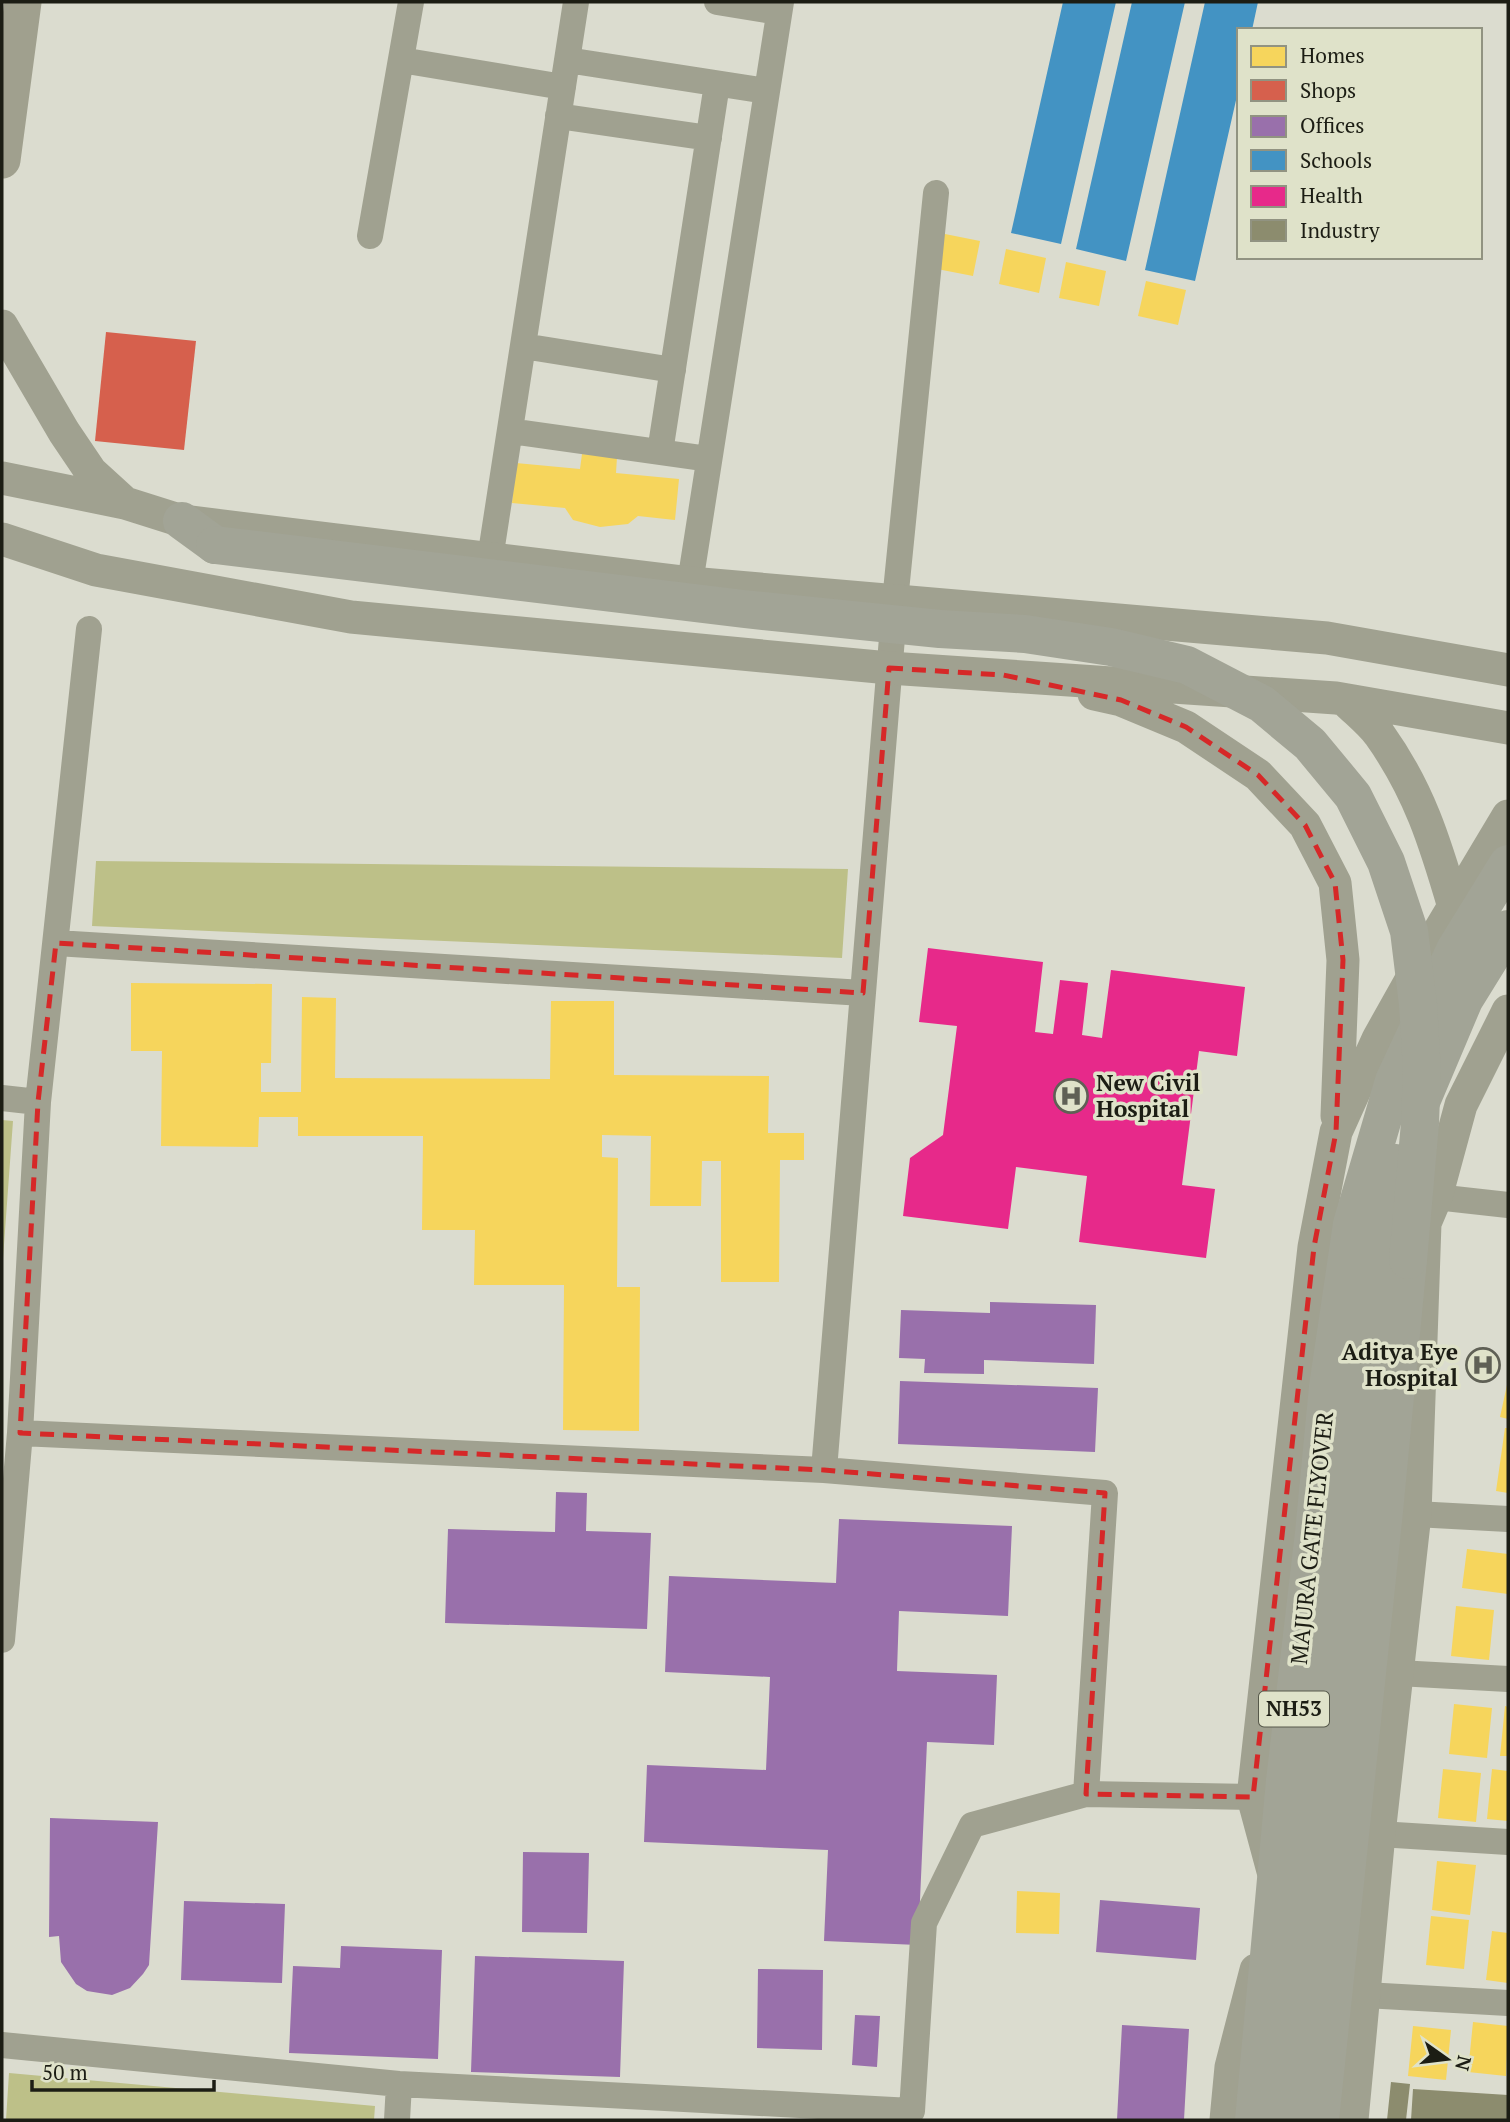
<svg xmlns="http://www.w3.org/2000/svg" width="1510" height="2122" viewBox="0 0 1510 2122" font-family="'PT Serif',serif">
	<rect width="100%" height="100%" fill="#dbdccf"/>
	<!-- forest -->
	<path fill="#bdc088" d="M 96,861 L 848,869 L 842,958 L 92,926 Z
		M 2,1120 L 13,1121 L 2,1272 Z
		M 9,2073 L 375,2106 L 374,2120 L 6,2120 Z"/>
	<!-- homes -->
	<path fill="#f6d55c" d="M 940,233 L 980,241 L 973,276 L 932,268 Z
		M 1006,249 L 1046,258 L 1039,293 L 999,284 Z
		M 1066,262 L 1106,271 L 1099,306 L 1059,298 Z
		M 1146,281 L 1186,290 L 1178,325 L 1138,316 Z
		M 582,454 L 617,457 L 616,473 L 679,479 L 675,520 L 638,516 L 628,524 L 600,527 L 573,520 L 565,508 L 512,503 L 516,463 L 580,469 Z
		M 131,983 L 272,984 L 271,1063 L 261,1063 L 261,1092 L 301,1092 L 302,997 L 336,998 L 335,1078 L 550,1079 L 551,1001 L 614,1001 L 614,1075 L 769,1076 L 768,1133 L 804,1133 L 804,1160 L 780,1160 L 779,1282 L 721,1282 L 721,1161 L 702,1161 L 701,1206 L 650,1206 L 651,1136 L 602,1135 L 602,1157 L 618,1158 L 617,1287 L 640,1287 L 639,1431 L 563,1430 L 564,1285 L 474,1285 L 475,1230 L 422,1230 L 423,1136 L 298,1136 L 298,1117 L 259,1117 L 258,1147 L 161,1146 L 162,1051 L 131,1051 Z
		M 1507,1385 L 1508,1385 L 1508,1419 L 1500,1417 Z
		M 1505,1428 L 1508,1428 L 1508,1493 L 1496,1491 Z
		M 1467,1549 L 1508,1554 L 1508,1594 L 1462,1588 Z
		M 1456,1606 L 1494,1610 L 1489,1660 L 1451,1656 Z
		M 1454,1704 L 1492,1708 L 1487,1758 L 1449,1754 Z
		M 1505,1706 L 1508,1707 L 1508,1756 L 1500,1756 Z
		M 1443,1769 L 1481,1773 L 1476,1822 L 1438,1818 Z
		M 1492,1769 L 1508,1771 L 1508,1821 L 1487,1819 Z
		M 1437,1861 L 1476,1865 L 1470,1915 L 1432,1910 Z
		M 1017,1891 L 1060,1893 L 1059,1934 L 1016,1933 Z
		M 1431,1916 L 1469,1920 L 1464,1969 L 1426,1965 Z
		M 1492,1931 L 1508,1933 L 1508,1983 L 1486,1980 Z
		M 1473,2022 L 1508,2026 L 1506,2076 L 1468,2072 Z
		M 1413,2026 L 1451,2030 L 1446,2080 L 1408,2076 Z"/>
	<!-- shops -->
	<path fill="#d6604d" d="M 106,332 L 196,341 L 184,450 L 95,441 Z"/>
	<!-- offices -->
	<path fill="#9970ab" d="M 990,1302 L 1096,1305 L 1094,1364 L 984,1360 L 984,1374 L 924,1373 L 925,1359 L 899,1358 L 901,1310 L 990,1313 Z
		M 900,1381 L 1098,1388 L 1095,1452 L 898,1444 Z
		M 556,1492 L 587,1493 L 586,1531 L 651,1533 L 647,1629 L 445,1623 L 448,1529 L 555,1532 Z
		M 839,1519 L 1012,1526 L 1008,1616 L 899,1611 L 897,1671 L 997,1675 L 994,1745 L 927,1742 L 918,1945 L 824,1941 L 828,1850 L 644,1842 L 647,1765 L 766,1770 L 770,1677 L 665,1672 L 669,1576 L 836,1583 Z
		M 50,1818 L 158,1822 L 149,1965 L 143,1974 L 130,1988 L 112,1995 L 87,1991 L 76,1984 L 61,1962 L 59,1936 L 49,1937 Z
		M 523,1852 L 589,1853 L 587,1933 L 522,1932 Z
		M 1100,1900 L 1200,1908 L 1196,1960 L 1096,1952 Z
		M 184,1901 L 285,1904 L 282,1983 L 181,1980 Z
		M 341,1946 L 442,1950 L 438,2059 L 289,2053 L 293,1966 L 340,1968 Z
		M 475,1956 L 624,1961 L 620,2077 L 471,2072 Z
		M 758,1969 L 823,1970 L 822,2050 L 757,2048 Z
		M 855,2015 L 880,2016 L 877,2067 L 852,2065 Z
		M 1122,2025 L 1189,2029 L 1184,2120 L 1117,2120 Z"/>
	<!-- schools -->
	<path fill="#4393c3" d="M 1063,2 L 1116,2 L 1061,244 L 1011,233 Z
		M 1132,2 L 1185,2 L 1126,261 L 1076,249 Z
		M 1205,2 L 1258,2 L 1252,30 L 1239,30 L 1239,87 L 1195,281 L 1145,270 Z"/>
	<!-- health -->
	<path fill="#e7298a" d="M 928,948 L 1043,962 L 1035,1032 L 1053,1034 L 1060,980 L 1088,983 L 1082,1035 L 1102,1038 L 1111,970 L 1245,987 L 1237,1056 L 1199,1051 L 1182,1185 L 1215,1189 L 1206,1258 L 1079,1242 L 1087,1176 L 1016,1167 L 1008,1229 L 903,1216 L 910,1158 L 943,1135 L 957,1026 L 919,1022 Z"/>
	<!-- industry -->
	<path fill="#8c8c6e" d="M 1391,2082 L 1410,2084 L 1406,2120 L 1387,2120 Z
		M 1413,2089 L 1508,2095 L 1508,2120 L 1411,2120 Z"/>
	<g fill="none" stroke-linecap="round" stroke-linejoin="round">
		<!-- minor -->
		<path stroke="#a0a190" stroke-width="26" d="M 717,2 L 779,12
			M 401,60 L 563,87
			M 567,60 L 767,91
			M 558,116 L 709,138
			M 370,236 L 411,2
			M 523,346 L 673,370
			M 510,431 L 709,459
			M 660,452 L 717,84
			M 490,559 L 576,2
			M 690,583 L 781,2
			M 56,943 L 863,993
			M 2,1098 L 38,1102
			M 1436,1197 L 1508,1205
			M 20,1433 L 824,1470 L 1105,1493 L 1086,1794
			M 824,1470 L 895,601 L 936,193
			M 1415,1514 L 1508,1519
			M 2,1640 L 20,1433 L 38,1102 L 89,629
			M 1398,1673 L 1508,1679
			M 1379,1834 L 1508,1842
			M 1365,1995 L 1508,2003
			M 2,2045 L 399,2084 L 912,2111 L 924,1923 L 972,1825 L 1086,1794 L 1253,1797
			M 397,2120 L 399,2084"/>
		<!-- tertiary -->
		<path stroke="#a0a190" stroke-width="33" d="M 2,326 L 64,432 L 91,472 L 125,503
			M 2,478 L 125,503 L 182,521 L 690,583 L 1327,638 L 1508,670
			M 2,539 L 96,570 L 351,617 L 889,668 L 1336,698 L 1508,728
			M 1094,694 L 1121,700 L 1186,727 L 1258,775 L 1305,825 L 1335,883 L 1343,960 L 1337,1116
			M 1345,700 C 1356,711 1370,722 1379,734 C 1419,790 1435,842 1454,907
			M 1273,1871 L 1253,1797 L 1314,1247 L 1336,1132 L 1378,1039 L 1429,948 L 1508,816
			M 1226,2120 L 1231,2067 L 1256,1970
			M 1352,2120 L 1379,1834 L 1415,1514 L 1425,1223 L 1436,1197 L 1461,1105 L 1508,1011"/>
		<!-- secondary -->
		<path stroke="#a0a08e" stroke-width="37" d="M 2,160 L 23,2"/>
		<!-- trunk -->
		<path stroke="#a2a496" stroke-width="38" d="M 182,521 L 215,545
			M 1420,1104 L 1464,1000 L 1508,929
			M 1254,2120 L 1285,1781 L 1314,1533 L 1328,1387 L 1352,1224 L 1394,1081 L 1455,950 L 1508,864
			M 1289,2120 L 1362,1353 L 1388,1181 L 1396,1163
			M 1320,2120 L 1384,1511 L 1408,1260"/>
		<!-- trunk-bridge -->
		<path stroke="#a2a496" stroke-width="38" d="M 215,545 L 744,609 L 940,629 L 1025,634 L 1111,647 L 1187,665 L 1262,704 L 1310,744 L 1353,796 L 1386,862 L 1409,931 L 1418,1004 L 1422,1071 L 1420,1123 L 1408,1260"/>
	</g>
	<!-- marked area -->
	<path fill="none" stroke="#d62828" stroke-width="5" stroke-dasharray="14 9" stroke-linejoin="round" d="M 889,668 L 1003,675 L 1121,700 L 1186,727 L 1258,775 L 1305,825 L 1335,883 L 1343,960 L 1336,1132 L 1314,1247 L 1253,1797 L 1086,1794 L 1105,1493 L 824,1470 L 20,1433 L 38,1102 L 56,943 L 863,993 Z"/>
	<!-- icons -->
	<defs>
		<g id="hospital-ring" transform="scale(1.75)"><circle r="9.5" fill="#dfe2c9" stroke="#5f6055" stroke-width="1.5"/><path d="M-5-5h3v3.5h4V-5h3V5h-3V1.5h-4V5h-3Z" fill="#5f6055"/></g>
	</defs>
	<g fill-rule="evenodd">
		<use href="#hospital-ring" x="1071" y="1096"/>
		<use href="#hospital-ring" x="1483" y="1365"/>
	</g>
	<g text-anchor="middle" stroke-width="7" stroke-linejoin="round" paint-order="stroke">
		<!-- shield labels -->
		<rect fill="#dfe2c9" stroke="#56584a" stroke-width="2" x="1259" y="1691.5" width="70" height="35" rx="5"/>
		<g font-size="21" font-weight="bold" fill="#1c1d14">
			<text x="1294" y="1716">NH53</text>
		</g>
		<!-- poi labels -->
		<g font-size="23" font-weight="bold" fill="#1c1d14" stroke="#dfe2c9" text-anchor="start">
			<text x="1096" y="1091">New Civil<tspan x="1096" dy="26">Hospital</tspan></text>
			<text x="1458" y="1360" text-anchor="end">Aditya Eye<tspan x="1458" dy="26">Hospital</tspan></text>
		</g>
		<!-- street labels -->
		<g font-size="23" fill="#1c1d14" stroke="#dfe2c9">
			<text transform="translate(1312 1538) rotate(-84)" y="8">MAJURA GATE FLYOVER</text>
		</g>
	</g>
	<!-- border -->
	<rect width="1510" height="2122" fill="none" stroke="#1c1d14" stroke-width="7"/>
	<!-- legend -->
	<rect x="1237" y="28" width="245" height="231" fill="#dfe2c9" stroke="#919381" stroke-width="2"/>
	<rect x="1251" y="46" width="35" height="21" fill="#f6d55c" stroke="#919381" stroke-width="2"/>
	<text x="1300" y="63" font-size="21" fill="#1c1d14">Homes</text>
	<rect x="1251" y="80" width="35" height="21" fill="#d6604d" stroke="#919381" stroke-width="2"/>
	<text x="1300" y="98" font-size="21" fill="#1c1d14">Shops</text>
	<rect x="1251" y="116" width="35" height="21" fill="#9970ab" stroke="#919381" stroke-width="2"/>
	<text x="1300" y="133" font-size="21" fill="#1c1d14">Offices</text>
	<rect x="1251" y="150" width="35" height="21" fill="#4393c3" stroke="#919381" stroke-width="2"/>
	<text x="1300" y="168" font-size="21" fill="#1c1d14">Schools</text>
	<rect x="1251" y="186" width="35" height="21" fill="#e7298a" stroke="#919381" stroke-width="2"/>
	<text x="1300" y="203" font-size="21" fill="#1c1d14">Health</text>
	<rect x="1251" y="220" width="35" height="21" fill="#8c8c6e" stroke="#919381" stroke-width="2"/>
	<text x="1300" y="238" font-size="21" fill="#1c1d14">Industry</text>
	<!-- north arrow -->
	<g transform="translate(1447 2059) rotate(104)" stroke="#dfe2c9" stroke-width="5" paint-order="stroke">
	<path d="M0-5L12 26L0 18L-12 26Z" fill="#1c1d14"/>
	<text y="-10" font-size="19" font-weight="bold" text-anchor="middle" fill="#1c1d14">N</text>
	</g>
	<!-- scale -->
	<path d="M32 2080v10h182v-10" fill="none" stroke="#1c1d14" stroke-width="3.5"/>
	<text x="42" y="2080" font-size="21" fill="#1c1d14" stroke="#dfe2c9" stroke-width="5" paint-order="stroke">50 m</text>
</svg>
